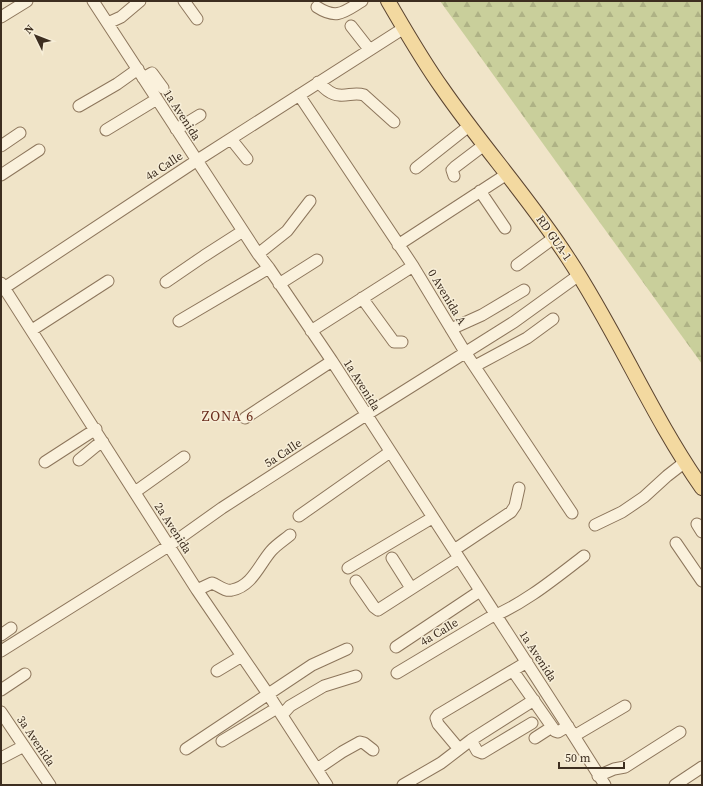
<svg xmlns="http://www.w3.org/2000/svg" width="703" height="786" viewBox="0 0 703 786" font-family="'Source Serif 4',serif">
	<defs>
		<pattern id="forest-firs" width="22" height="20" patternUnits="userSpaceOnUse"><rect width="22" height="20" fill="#c9cf9b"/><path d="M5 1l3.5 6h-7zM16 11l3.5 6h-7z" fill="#aeb285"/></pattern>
	</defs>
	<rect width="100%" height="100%" fill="#f0e4c8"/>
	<!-- forest -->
	<path fill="url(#forest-firs)" d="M 440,1 L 702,1 L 702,364 Z"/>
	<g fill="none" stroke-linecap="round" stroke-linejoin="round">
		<!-- minor casing -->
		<g stroke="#8d765c" stroke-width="13">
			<path id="minor" d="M 93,1 L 258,254 L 269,268 L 332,361 L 574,736 L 605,785
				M 184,1 L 197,19
				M 317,7 C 337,20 344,12 362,1
				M 1,17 L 27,1
				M 108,23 L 121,17 L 140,1
				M 351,26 L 369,49
				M 143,78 L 152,73 L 163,88
				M 318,82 C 324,88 331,95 339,95 C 348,96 355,92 364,95 L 394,122
				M 299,95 L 413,266 L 465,352 L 572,513
				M 79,106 L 117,84 L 138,69
				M 176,129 L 182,126 L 200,115
				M 106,130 L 157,99
				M 231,139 L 247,159
				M 1,146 L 20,133
				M 416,168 L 469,126
				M 1,175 L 39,150
				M 454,176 L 452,170 L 455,167 L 484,145
				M 480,191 L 505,228
				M 398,245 L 507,174
				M 258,254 L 287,231 L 310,201
				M 517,265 L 555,237
				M 166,282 L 204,256 L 243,231
				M 1,283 L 197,590 L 268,694 L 327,785
				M 279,284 L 317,260
				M 1,290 L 196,161 L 404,28
				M 362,298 L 394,342 L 402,342
				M 179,321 L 269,268
				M 451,329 L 482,315 L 524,290
				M 32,330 L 108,281
				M 311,331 L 413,266
				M 475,366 L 527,338 L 553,319
				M 245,418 L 332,361
				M 79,460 L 96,446 L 103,442
				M 45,462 L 96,429
				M 135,492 L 184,457
				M 299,516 L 390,452
				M 697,524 L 702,532
				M 595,525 L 622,512 L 644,497 L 667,476 L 685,462
				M 676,543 L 702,581
				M 454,550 L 511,512 L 515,506 L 519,488
				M 392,558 L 411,588
				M 348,568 L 432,518
				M 356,581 L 374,607 L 378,610 L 459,558
				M 197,590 L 212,583 C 218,585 225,592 232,590 C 252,586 259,565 271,551 C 276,545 284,540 290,535
				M 1,635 L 11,628
				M 396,647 L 480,591
				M 1,651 L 170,545 L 222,508 L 366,415 L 514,322 L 579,275
				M 217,671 L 242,656
				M 513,671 L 555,731 L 558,732 L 568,726
				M 397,673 L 489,618 C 524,604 554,579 584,556
				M 1,690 L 25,674
				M 1,712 L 50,785
				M 282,715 L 290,706 L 324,686 L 356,676
				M 574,736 L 625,706
				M 535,738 L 552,727
				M 471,740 L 477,751 L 482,753 L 532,723
				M 222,741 L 277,708
				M 186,749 L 312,665 L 347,649
				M 459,749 L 438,724 L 436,718 L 438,715 L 527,662
				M 1,758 L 24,746
				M 317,769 L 342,752 L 360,742 L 364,743 L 373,750
				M 598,776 L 614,769 L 625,767 L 680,732
				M 403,785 L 441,763 L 471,740 L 534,700
				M 675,785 L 702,767"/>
		</g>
		<!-- major casing -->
		<g stroke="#5b4430" stroke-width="16">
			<path id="major" d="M 388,1 C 405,30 422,60 442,88 C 482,146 530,199 568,258 C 617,332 651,415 702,488"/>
		</g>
		<!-- minor -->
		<use href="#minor" stroke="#faf1dc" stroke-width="11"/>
		<!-- major -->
		<use href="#major" stroke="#f3d9a0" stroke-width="14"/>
	</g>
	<g text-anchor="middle" stroke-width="3" stroke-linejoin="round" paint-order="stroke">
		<!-- street labels -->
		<g font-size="12" fill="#3d2e20" stroke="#f7eed8">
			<text transform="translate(182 115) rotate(57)" y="4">1a Avenida</text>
			<text transform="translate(164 166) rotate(-33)" y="4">4a Calle</text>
			<text transform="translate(554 238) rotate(55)" y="4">RD GUA-1</text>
			<text transform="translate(447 297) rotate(59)" y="4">0 Avenida A</text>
			<text transform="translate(362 385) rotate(58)" y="4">1a Avenida</text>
			<text transform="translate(283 453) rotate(-33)" y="4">5a Calle</text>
			<text transform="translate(173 528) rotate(57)" y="4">2a Avenida</text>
			<text transform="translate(439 632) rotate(-31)" y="4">4a Calle</text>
			<text transform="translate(538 656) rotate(57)" y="4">1a Avenida</text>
			<text transform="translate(36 741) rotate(56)" y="4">3a Avenida</text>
		</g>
		<!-- quarter labels -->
		<g font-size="14" letter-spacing="1" fill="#6b2e1e" stroke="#f7eed8">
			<text x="228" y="421">ZONA 6</text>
		</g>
	</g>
	<!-- border -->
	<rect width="703" height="786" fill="none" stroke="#3d2e20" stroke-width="4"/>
	<!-- north arrow -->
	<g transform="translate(36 36) rotate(313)" stroke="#f7eed8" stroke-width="3" paint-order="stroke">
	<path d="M0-3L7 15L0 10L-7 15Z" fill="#3d2e20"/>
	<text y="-6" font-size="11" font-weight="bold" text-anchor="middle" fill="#3d2e20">N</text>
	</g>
	<!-- scale -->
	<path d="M559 762v6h65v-6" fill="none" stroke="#3d2e20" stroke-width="2"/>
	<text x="565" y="762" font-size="12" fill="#3d2e20" stroke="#f7eed8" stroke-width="3" paint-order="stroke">50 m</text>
</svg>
